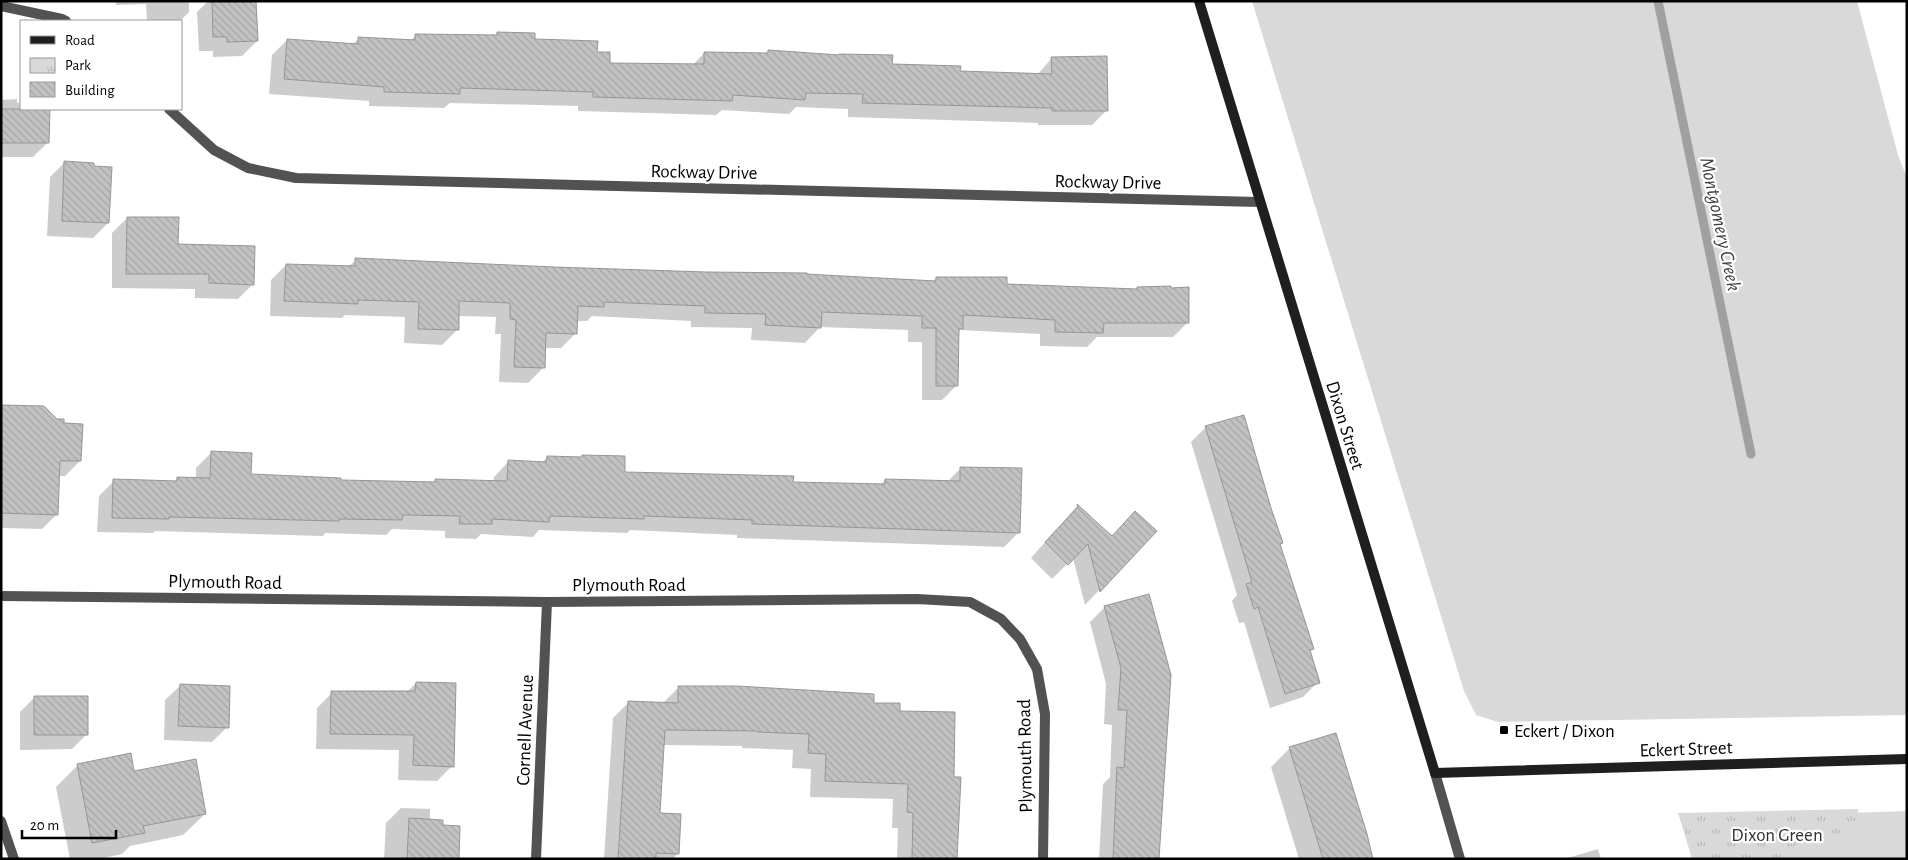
<svg xmlns="http://www.w3.org/2000/svg" width="1908" height="860" viewBox="0 0 1908 860" font-family="'Alegreya Sans',sans-serif">
	<defs>
		<pattern id="park-tufts" width="24" height="20" patternUnits="userSpaceOnUse" patternTransform="scale(1.25)"><rect width="24" height="20" fill="#d9d9d9"/><path d="M3 7l-1-3M5 7V3M7 7l1-3M15 17l-1-3M17 17v-4M19 17l1-3" fill="none" stroke="#b8b8b8"/></pattern>
		<pattern id="building-back-hatch" width="6" height="6" patternUnits="userSpaceOnUse" patternTransform="scale(1.25)"><rect width="6" height="6" fill="#c2c2c2"/><path d="M-1 5l2 2M0 0l6 6M5-1l2 2" fill="none" stroke="#a5a5a5"/></pattern>
	</defs>
	<rect width="100%" height="100%" fill="#fff"/>
	<!-- grass -->
	<path fill="#d9d9d9" d="M 1252,1 L 1857,1 L 1898,155 L 1907,178 L 1907,715 L 1498,722 L 1476,715 L 1464,691 Z
		M 1907,811 L 1907,859 L 1692,859 L 1680,819 Z"/>
	<!-- park -->
	<path fill="url(#park-tufts)" d="M 1858,809 L 1860,829 L 1800,841 L 1801,859 L 1694,859 L 1678,813 Z"/>
	<!-- shadow -->
	<path fill="#0003" d="M 116,1 L 189,1 L 189,12 L 180,21 L 147,21 L 146,4 L 116,5 Z
		M 208,1 L 255,1 L 257,41 L 242,56 L 213,57 L 213,51 L 199,51 L 197,12 Z
		M 497,33 L 596,53 L 608,64 L 693,65 L 704,53 L 765,54 L 768,51 L 959,72 L 1037,75 L 1052,58 L 1107,110 L 1092,125 L 1038,125 L 1038,123 L 848,117 L 848,109 L 796,107 L 789,114 L 722,110 L 716,115 L 578,111 L 578,106 L 450,103 L 444,108 L 369,106 L 369,101 L 269,94 L 272,55 L 287,40 L 352,45 L 359,38 L 410,41 L 415,36 L 494,37 Z
		M 17,99 L 17,103 L 21,103 L 21,109 L 49,109 L 48,142 L 33,157 L 1,157 L 1,100 Z
		M 65,162 L 108,223 L 93,238 L 47,236 L 50,177 Z
		M 127,218 L 177,246 L 253,284 L 238,299 L 195,298 L 195,289 L 112,288 L 112,233 Z
		M 356,260 L 554,268 L 806,275 L 932,282 L 936,278 L 1006,285 L 1136,290 L 1137,288 L 1188,322 L 1173,337 L 1097,337 L 1087,347 L 1040,346 L 1040,334 L 960,330 L 958,332 L 957,385 L 942,400 L 922,400 L 922,342 L 908,342 L 908,330 L 820,327 L 805,343 L 751,340 L 752,328 L 691,327 L 691,321 L 592,316 L 587,321 L 576,321 L 576,333 L 561,348 L 544,348 L 543,368 L 528,383 L 499,382 L 501,334 L 495,334 L 496,317 L 458,316 L 457,330 L 442,345 L 404,343 L 405,317 L 345,315 L 342,318 L 270,316 L 271,280 L 286,265 L 348,267 Z
		M 1,407 L 80,461 L 65,476 L 58,476 L 57,514 L 42,529 L 1,528 Z
		M 1206,427 L 1270,508 L 1282,542 L 1279,545 L 1313,649 L 1309,653 L 1318,682 L 1303,697 L 1270,708 L 1244,622 L 1239,623 L 1232,601 L 1237,595 L 1191,442 Z
		M 211,453 L 249,475 L 340,481 L 433,483 L 436,480 L 493,482 L 494,477 L 508,462 L 541,463 L 548,457 L 580,459 L 583,456 L 623,473 L 792,483 L 881,485 L 885,480 L 947,482 L 961,468 L 1019,532 L 1004,547 L 737,538 L 737,535 L 630,530 L 627,533 L 539,530 L 533,537 L 481,534 L 476,539 L 445,538 L 445,531 L 392,529 L 386,535 L 325,533 L 323,536 L 155,531 L 153,533 L 97,532 L 99,496 L 114,481 L 174,482 L 177,478 L 196,479 L 196,468 Z
		M 1077,506 L 1111,538 L 1155,531 L 1085,605 L 1073,558 L 1052,579 L 1031,558 Z
		M 1148,595 L 1157,859 L 1099,859 L 1103,784 L 1110,777 L 1112,725 L 1104,724 L 1106,684 L 1090,622 L 1105,607 Z
		M 416,683 L 452,766 L 437,781 L 398,780 L 399,750 L 316,749 L 317,708 L 332,693 L 406,693 Z
		M 180,686 L 227,727 L 212,742 L 164,740 L 165,700 Z
		M 679,687 L 873,704 L 899,712 L 953,778 L 955,859 L 897,859 L 898,828 L 892,828 L 893,799 L 810,797 L 811,769 L 792,768 L 793,750 L 742,748 L 742,746 L 663,745 L 659,815 L 678,853 L 673,859 L 604,859 L 613,718 L 629,702 L 663,703 Z
		M 35,697 L 87,734 L 72,749 L 20,750 L 20,712 Z
		M 1290,748 L 1372,859 L 1299,859 L 1271,767 Z
		M 78,765 L 133,772 L 205,814 L 183,835 L 130,846 L 122,854 L 99,859 L 70,859 L 56,787 Z
		M 401,808 L 430,809 L 430,820 L 441,827 L 458,859 L 384,859 L 386,823 Z
		M 1598,849 L 1601,859 L 1564,859 Z"/>
	<g fill="none" stroke-linecap="round" stroke-linejoin="round">
		<!-- stream -->
		<path stroke="#a0a0a0" stroke-width="9" d="M 1658,1 L 1751,454"/>
	</g>
	<!-- building -->
	<path fill="url(#building-back-hatch)" stroke="#969696" d="M 212,1 L 256,1 L 258,41 L 227,42 L 227,37 L 213,37 Z
		M 497,32 L 535,33 L 535,39 L 598,41 L 597,52 L 610,52 L 610,63 L 704,64 L 704,52 L 768,53 L 768,50 L 839,55 L 839,54 L 893,55 L 892,64 L 961,66 L 960,71 L 1052,74 L 1051,57 L 1107,56 L 1108,111 L 1052,111 L 1052,108 L 862,103 L 863,94 L 806,93 L 805,100 L 733,95 L 732,101 L 593,97 L 593,92 L 460,88 L 460,94 L 384,92 L 384,87 L 284,79 L 287,39 L 358,44 L 358,37 L 415,40 L 415,34 L 497,35 Z
		M 1,109 L 50,109 L 49,143 L 1,143 Z
		M 64,161 L 94,163 L 94,166 L 112,167 L 109,223 L 62,221 Z
		M 127,217 L 179,217 L 178,244 L 255,246 L 254,285 L 209,283 L 209,274 L 126,274 Z
		M 355,258 L 554,267 L 706,272 L 807,273 L 807,274 L 824,275 L 936,281 L 936,277 L 1007,277 L 1007,284 L 1137,289 L 1137,287 L 1171,286 L 1171,288 L 1189,287 L 1189,323 L 1104,323 L 1103,333 L 1055,332 L 1055,320 L 963,315 L 963,329 L 959,329 L 958,386 L 936,386 L 936,328 L 922,328 L 922,316 L 822,312 L 821,328 L 765,325 L 766,314 L 705,313 L 705,306 L 604,302 L 604,307 L 578,306 L 577,334 L 546,333 L 545,368 L 514,367 L 516,320 L 510,319 L 510,303 L 459,301 L 459,330 L 418,329 L 419,302 L 358,300 L 358,304 L 284,301 L 286,264 L 355,266 Z
		M 1,405 L 44,406 L 57,419 L 64,419 L 64,423 L 83,424 L 81,461 L 60,461 L 58,515 L 1,513 Z
		M 1244,415 L 1271,508 L 1283,543 L 1280,544 L 1314,649 L 1310,650 L 1320,683 L 1285,694 L 1258,607 L 1254,609 L 1246,584 L 1252,582 L 1205,426 Z
		M 211,451 L 252,453 L 251,474 L 341,478 L 341,480 L 435,482 L 435,479 L 507,481 L 508,460 L 546,462 L 547,456 L 582,457 L 582,455 L 625,456 L 625,472 L 794,476 L 793,482 L 885,484 L 885,479 L 960,481 L 960,467 L 1022,468 L 1020,533 L 752,524 L 752,520 L 644,516 L 644,519 L 550,516 L 549,522 L 492,519 L 492,524 L 459,524 L 460,516 L 403,515 L 402,520 L 340,519 L 339,521 L 169,517 L 169,519 L 112,518 L 113,479 L 177,481 L 177,477 L 210,478 Z
		M 1077,504 L 1112,536 L 1135,511 L 1157,531 L 1100,592 L 1088,544 L 1068,565 L 1045,542 L 1078,507 Z
		M 1149,594 L 1171,675 L 1159,859 L 1113,859 L 1117,767 L 1124,768 L 1127,710 L 1118,710 L 1121,668 L 1104,606 Z
		M 416,682 L 456,683 L 454,767 L 413,765 L 414,735 L 330,734 L 331,691 L 415,691 Z
		M 180,684 L 230,686 L 229,728 L 178,726 Z
		M 678,686 L 736,686 L 874,694 L 874,703 L 900,703 L 900,711 L 955,712 L 954,777 L 961,777 L 957,859 L 912,859 L 913,813 L 907,812 L 908,784 L 825,781 L 826,754 L 808,753 L 809,734 L 757,732 L 757,731 L 665,730 L 660,813 L 681,814 L 679,854 L 656,853 L 656,859 L 618,859 L 628,701 L 678,703 Z
		M 34,696 L 88,696 L 88,735 L 34,735 Z
		M 1336,733 L 1367,834 L 1373,859 L 1323,859 L 1289,747 Z
		M 131,753 L 134,771 L 196,759 L 206,814 L 143,826 L 145,833 L 92,843 L 77,764 Z
		M 409,818 L 443,820 L 443,825 L 460,826 L 459,859 L 407,859 Z"/>
	<g fill="none" stroke-linecap="round" stroke-linejoin="round">
		<!-- street -->
		<path stroke="#525252" stroke-width="10" d="M 1,6 L 62,19 L 66,21
			M 169,109 L 214,150 L 248,168 L 296,178 L 1259,202
			M 1,596 L 547,602 L 917,599 L 970,602 L 1001,619 L 1020,639 L 1037,669 L 1045,714 L 1043,859
			M 1435,773 L 1460,859
			M 1,821 L 14,859
			M 536,859 L 547,602"/>
		<!-- secondary -->
		<path stroke="#1f1f1f" stroke-width="10" d="M 1199,1 L 1435,773 L 1907,759"/>
	</g>
	<!-- markers -->
	<rect fill="#000" stroke="#fff" stroke-width="2" x="1499" y="725" width="10" height="10" rx="2.5"/>
	<g text-anchor="middle" stroke-width="4.5" stroke-linejoin="round" paint-order="stroke">
		<!-- street labels -->
		<g font-size="19" fill="#000" stroke="#fff">
			<text transform="translate(704 171) rotate(1)" y="7">Rockway Drive</text>
			<text transform="translate(1108 181) rotate(1)" y="7">Rockway Drive</text>
			<text transform="translate(1346 425) rotate(73)" y="7">Dixon Street</text>
			<text transform="translate(225 581) rotate(1)" y="7">Plymouth Road</text>
			<text x="629" y="591">Plymouth Road</text>
			<text transform="translate(524 730) rotate(-88)" y="7">Cornell Avenue</text>
			<text transform="translate(1686 748) rotate(-2)" y="7">Eckert Street</text>
			<text transform="translate(1024 756) rotate(-91)" y="7">Plymouth Road</text>
		</g>
		<!-- poi labels -->
		<g font-size="19" fill="#000" stroke="#fff" text-anchor="start">
			<text x="1514" y="737">Eckert / Dixon</text>
		</g>
		<!-- park labels -->
		<g font-size="19" fill="#303030" stroke="#fff">
			<text x="1777" y="841">Dixon Green</text>
		</g>
		<!-- water labels -->
		<g font-size="20" font-style="italic" fill="#414141" stroke="#fff">
			<text transform="translate(1721 224) rotate(78)" y="7">Montgomery Creek</text>
		</g>
	</g>
	<!-- border -->
	<rect width="1908" height="860" fill="none" stroke="#000000" stroke-width="5"/>
	<!-- legend -->
	<rect x="20" y="20" width="162" height="90" fill="#ffffff" stroke="#999999"/>
	<rect x="30" y="36" width="25" height="8" fill="#1f1f1f" stroke="#999999"/>
	<text x="65" y="45" font-size="15" fill="#000000">Road</text>
	<rect x="30" y="58" width="25" height="15" fill="url(#park-tufts)" stroke="#999999"/>
	<text x="65" y="70" font-size="15" fill="#000000">Park</text>
	<rect x="30" y="82" width="25" height="15" fill="url(#building-back-hatch)" stroke="#999999"/>
	<text x="65" y="95" font-size="15" fill="#000000">Building</text>
	<!-- scale -->
	<path d="M22 830v8h94v-8" fill="none" stroke="#000000" stroke-width="2.5"/>
	<text x="30" y="830" font-size="15" fill="#000000" stroke="#ffffff" stroke-width="4" paint-order="stroke">20 m</text>
</svg>
